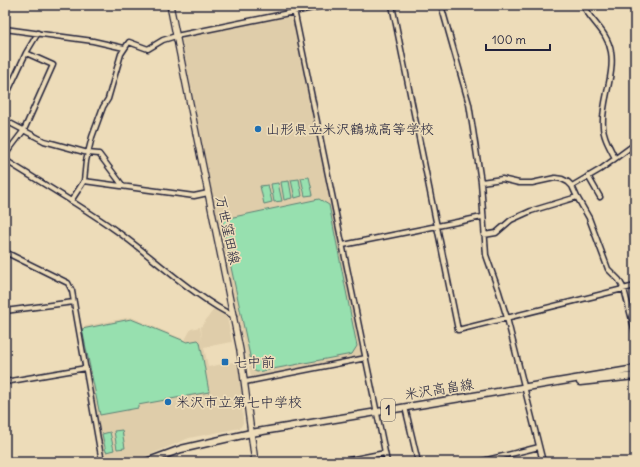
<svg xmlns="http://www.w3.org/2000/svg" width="640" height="467" viewBox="0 0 640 467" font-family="Delius,'Klee One',sans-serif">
	<rect width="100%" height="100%" fill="#eddcb9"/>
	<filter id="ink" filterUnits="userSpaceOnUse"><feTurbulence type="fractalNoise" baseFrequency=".025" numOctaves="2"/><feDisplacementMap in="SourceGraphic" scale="8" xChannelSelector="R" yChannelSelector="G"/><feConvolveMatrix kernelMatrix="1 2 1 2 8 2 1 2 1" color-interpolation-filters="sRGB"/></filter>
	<g filter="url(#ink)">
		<!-- built -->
		<path fill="#dfcdaa" d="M 291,15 L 294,17 L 363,353 L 360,357 L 254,378 L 251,376 L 216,216 L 182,41 L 184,37 Z
			M 214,309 L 227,317 L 232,342 L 204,347 L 208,367 L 237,361 L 241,382 L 243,423 L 240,428 L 189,438 L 133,462 L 105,462 L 81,327 L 131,317 L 185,340 L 191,329 L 200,327 L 202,340 L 201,327 Z"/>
		<!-- garden -->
		<path fill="#97e0af" stroke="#5c8175" d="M 309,177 L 313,195 L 305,196 L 301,178 Z
			M 299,179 L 302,196 L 295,198 L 291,180 Z
			M 289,181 L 292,198 L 284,200 L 281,182 Z
			M 278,183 L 282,201 L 274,202 L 271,184 Z
			M 268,185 L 272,202 L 264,204 L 260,186 Z
			M 319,199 L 329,205 L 357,346 L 352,354 L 257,372 L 253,370 L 222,225 L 224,219 Z
			M 131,319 L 187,342 L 198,340 L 200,342 L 209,392 L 138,405 L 138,408 L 100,415 L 82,329 Z
			M 122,430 L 125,448 L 117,449 L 114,431 Z
			M 110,432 L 114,450 L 106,452 L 102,434 Z"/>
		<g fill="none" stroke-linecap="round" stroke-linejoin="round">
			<!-- street casing -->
			<g stroke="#22223b" stroke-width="7">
				<path id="street" d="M 293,5 L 387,462
					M 392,5 L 458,330 L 635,286
					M 441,5 L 469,104 L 481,182 L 486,255 L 499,292 L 507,318 L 543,462
					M 583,5 C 591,22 608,32 611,52 C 615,75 601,103 603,126 C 603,137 610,148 615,158
					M 5,29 L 93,41 L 124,48
					M 5,98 L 26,53 L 38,33
					M 5,115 L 8,122 L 44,141 L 88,153 L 99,154 L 123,186
					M 5,155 L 24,130 L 53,65 L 26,53
					M 5,160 C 43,184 82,206 118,232 C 143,250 167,272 192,290 C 206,300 218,309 234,316
					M 588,176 L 600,197
					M 84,181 L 194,196 L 208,193
					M 481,182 L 502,179 L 519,183 L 532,183 L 555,178 L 562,179 L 568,182 L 572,186 L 577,197 L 589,218 L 608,269 L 619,280 L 624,289 L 635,332
					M 572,186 L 601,169 L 635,144
					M 71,201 L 84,181 L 86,161 L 92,137 L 103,107 L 108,99 L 121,54 L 129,42 L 148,49 L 163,40 L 176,36 L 328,5
					M 484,235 L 496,233 L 511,220 L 531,211 L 577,197
					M 343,245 L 482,217
					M 5,252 L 68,283 L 72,291 L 102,462
					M 5,311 L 74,302
					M 5,382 L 86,368
					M 245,382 L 366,358
					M 405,407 L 418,462
					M 339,462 L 385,453
					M 479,462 L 539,447"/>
			</g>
			<!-- secondary casing -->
			<g stroke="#22223b" stroke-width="8">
				<path id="secondary" d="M 170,5 L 240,350 L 255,462"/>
			</g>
			<!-- primary casing -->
			<g stroke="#22223b" stroke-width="9">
				<path id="primary" d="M 580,382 L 635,376
					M 146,462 L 181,449 L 251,433 L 635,369"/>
			</g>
			<!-- street -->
			<use href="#street" stroke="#eddcb9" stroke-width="4"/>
			<!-- secondary -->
			<use href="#secondary" stroke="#eddcb9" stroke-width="5.5"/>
			<!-- primary -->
			<use href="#primary" stroke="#eddcb9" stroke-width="6"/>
		</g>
	</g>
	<!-- markers -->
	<g fill="#1f6fb2" stroke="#eddcb9" stroke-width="1.5">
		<circle cx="258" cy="129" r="4"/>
		<rect x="221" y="358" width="8" height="8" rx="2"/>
		<circle cx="168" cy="402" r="4"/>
	</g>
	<g text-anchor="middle" stroke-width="3.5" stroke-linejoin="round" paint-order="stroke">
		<!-- shield labels -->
		<rect fill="#eddcb9" stroke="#5f5a61" stroke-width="1" x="381" y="399" width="14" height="22" rx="3"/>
		<g font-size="13" font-weight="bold" fill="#22223b">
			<text x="388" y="415">1</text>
		</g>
		<!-- poi labels -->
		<g font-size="14" fill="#22223b" stroke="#eddcb9" text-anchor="start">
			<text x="266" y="134">山形県立米沢鶴城高等学校</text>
			<text x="233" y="367">七中前</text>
			<text x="176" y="407">米沢市立第七中学校</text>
		</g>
		<!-- street labels -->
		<g font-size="14" fill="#22223b" stroke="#eddcb9">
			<text transform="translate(228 230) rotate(78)" y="5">万世窪田線</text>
			<text transform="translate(439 389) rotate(-9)" y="5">米沢高畠線</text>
		</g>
	</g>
	<!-- margin -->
	<rect width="640" height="467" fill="none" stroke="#eddcb9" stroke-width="20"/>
	<rect x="10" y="10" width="620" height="447" fill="none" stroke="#22223b" stroke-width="1.5" filter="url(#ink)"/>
	<!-- scale -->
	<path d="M486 44v6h64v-6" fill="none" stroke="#22223b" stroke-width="2"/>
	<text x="492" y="44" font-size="12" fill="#22223b" stroke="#eddcb9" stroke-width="3" paint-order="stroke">100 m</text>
</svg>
